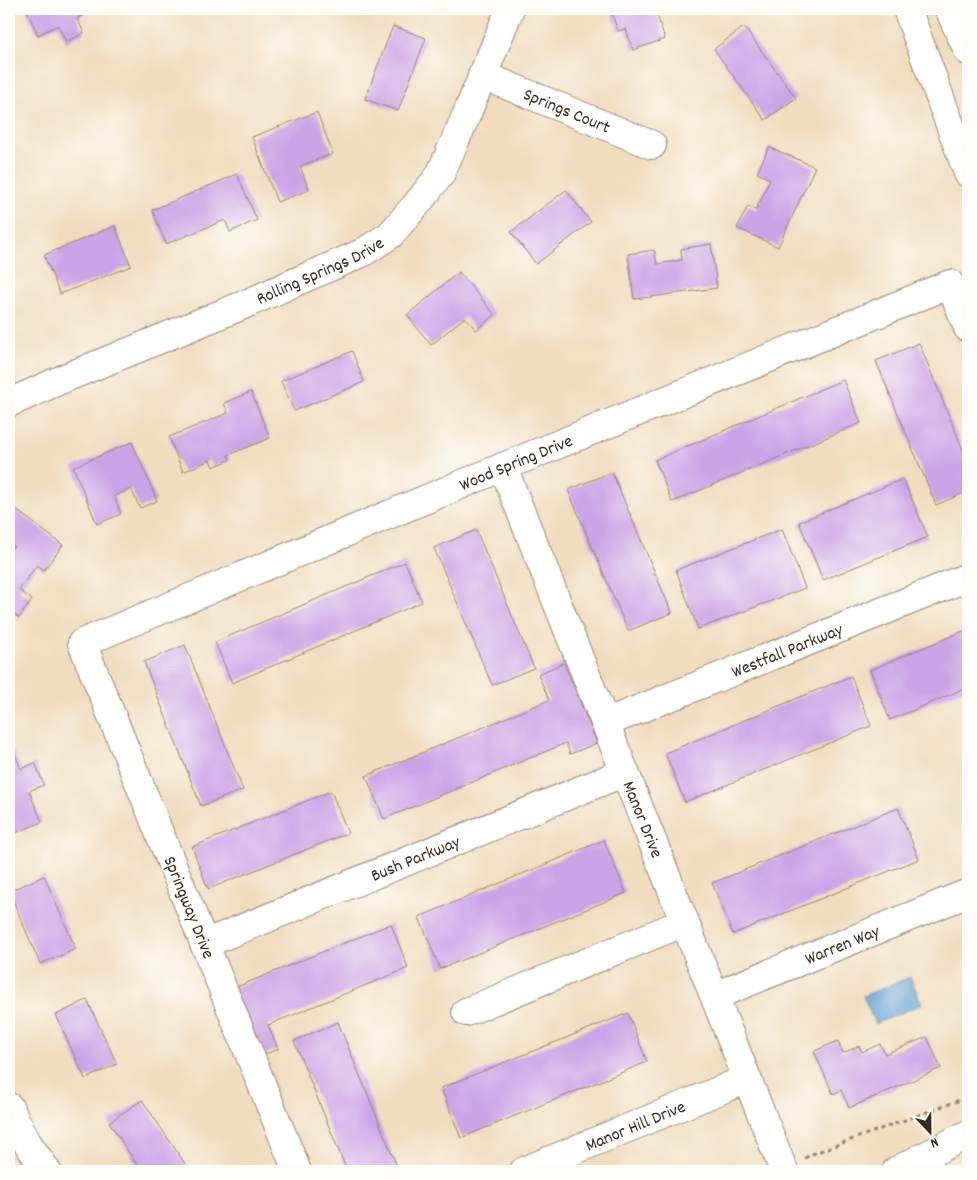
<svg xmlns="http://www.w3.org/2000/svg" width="977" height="1180" viewBox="0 0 977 1180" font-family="Dekko,sans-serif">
	<rect width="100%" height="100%" fill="#fdfcf7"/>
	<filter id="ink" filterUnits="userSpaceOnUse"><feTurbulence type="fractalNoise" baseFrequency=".02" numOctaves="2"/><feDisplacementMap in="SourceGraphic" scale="10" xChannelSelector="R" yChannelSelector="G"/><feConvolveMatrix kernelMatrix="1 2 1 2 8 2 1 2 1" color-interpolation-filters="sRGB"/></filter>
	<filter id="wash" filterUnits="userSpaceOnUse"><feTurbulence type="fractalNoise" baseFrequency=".0096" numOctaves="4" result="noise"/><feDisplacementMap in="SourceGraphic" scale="20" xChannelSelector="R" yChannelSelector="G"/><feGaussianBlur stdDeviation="1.12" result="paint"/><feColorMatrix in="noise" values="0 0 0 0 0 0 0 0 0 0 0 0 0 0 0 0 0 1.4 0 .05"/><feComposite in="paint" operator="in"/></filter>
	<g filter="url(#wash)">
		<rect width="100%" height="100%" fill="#f1ddbe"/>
		<!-- water -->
		<path fill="#66a1d6" stroke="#50667a" d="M 910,977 L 922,1004 L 875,1024 L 863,996 Z"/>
		<g id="blocks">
			<!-- building -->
			<path fill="#cca3e7" d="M 26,9 L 96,9 L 77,18 L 84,33 L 66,42 L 58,25 L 38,35 Z
				M 183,9 L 200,9 L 186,15 Z
				M 610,9 L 655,9 L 665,39 L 633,50 L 626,29 L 618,31 Z
				M 393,26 L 426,38 L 398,111 L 365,99 Z
				M 744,27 L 796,98 L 765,120 L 714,49 Z
				M 317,112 L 333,154 L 300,166 L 309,190 L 277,202 L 252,137 Z
				M 769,147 L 815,167 L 778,247 L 737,228 L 748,206 L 756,210 L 770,179 L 757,173 Z
				M 237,174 L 257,220 L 230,232 L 225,220 L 166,244 L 152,210 Z
				M 566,190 L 591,222 L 536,264 L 511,232 Z
				M 115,226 L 131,266 L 60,294 L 44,255 Z
				M 711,244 L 717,288 L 634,299 L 628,254 L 654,250 L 657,264 L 682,260 L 681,249 Z
				M 459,272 L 495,315 L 476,330 L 465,317 L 431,345 L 407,315 Z
				M 919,343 L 968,462 L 968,491 L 936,505 L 876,361 Z
				M 352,351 L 364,382 L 294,411 L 281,381 Z
				M 843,380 L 861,423 L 672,502 L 655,460 Z
				M 251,392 L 270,438 L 228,455 L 230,460 L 213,467 L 210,460 L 183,472 L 169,437 L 228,413 L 224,403 Z
				M 132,442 L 157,501 L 140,508 L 131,489 L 114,496 L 121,514 L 97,524 L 73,467 Z
				M 612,472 L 672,613 L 628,631 L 568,490 Z
				M 903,479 L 928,537 L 823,580 L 799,522 Z
				M 11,506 L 63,545 L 44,570 L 37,565 L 19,590 L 32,600 L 19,618 L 9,610 L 9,553 L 14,546 L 9,542 L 9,509 Z
				M 782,529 L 805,588 L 698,629 L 676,570 Z
				M 476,530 L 534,668 L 492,685 L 434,548 Z
				M 405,562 L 422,602 L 232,683 L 215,642 Z
				M 968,629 L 968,687 L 890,720 L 870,670 Z
				M 185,645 L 243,790 L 201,806 L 144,662 Z
				M 564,663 L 597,743 L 570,754 L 566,743 L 384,819 L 366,776 L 549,700 L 538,674 Z
				M 851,676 L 871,726 L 685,802 L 665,753 Z
				M 14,752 L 21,769 L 35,763 L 44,785 L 29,791 L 42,822 L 15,833 L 9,818 L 9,803 L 10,802 L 9,799 L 9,754 Z
				M 331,791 L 348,833 L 208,889 L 192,847 Z
				M 898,808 L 919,859 L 733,934 L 712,883 Z
				M 604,840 L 626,893 L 440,969 L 419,917 Z
				M 44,876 L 76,949 L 40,964 L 9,891 Z
				M 391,924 L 408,968 L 268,1025 L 278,1049 L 257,1057 L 229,990 Z
				M 87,1000 L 117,1064 L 85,1079 L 56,1015 Z
				M 628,1013 L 647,1062 L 461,1138 L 441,1088 Z
				M 338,1022 L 399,1171 L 347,1171 L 294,1041 Z
				M 927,1037 L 941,1068 L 849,1108 L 841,1090 L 833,1094 L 814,1051 L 838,1041 L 843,1053 L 859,1046 L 862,1052 L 880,1044 L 885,1054 Z
				M 142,1100 L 186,1165 L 176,1171 L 141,1171 L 109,1122 Z"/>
		</g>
	</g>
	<g filter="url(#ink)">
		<use href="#blocks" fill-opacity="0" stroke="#96846e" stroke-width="1"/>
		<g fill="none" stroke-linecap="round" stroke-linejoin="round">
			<!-- street casing -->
			<g stroke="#96846e" stroke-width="30">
				<g id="street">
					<path id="s1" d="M 482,75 L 652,145"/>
					<path id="s2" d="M 9,403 L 65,378 L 241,306 L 362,253 L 390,235 L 416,205 L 440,175 L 466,116 L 510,9"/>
					<path id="s3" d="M 503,467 L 784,1171"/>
					<path id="s4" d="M 605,723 L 968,577"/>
					<path id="s5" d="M 204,944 L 625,772"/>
					<path id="s6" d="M 714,996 L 968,893"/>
					<path d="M 466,1012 L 685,922"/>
					<path d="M 9,1107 L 28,1144 L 47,1171"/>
					<path id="s7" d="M 297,1171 L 82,643 L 503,467 L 950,284 L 968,328"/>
					<path id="s8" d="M 524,1171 L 747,1079"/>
				</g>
			</g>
			<!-- primary casing -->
			<g stroke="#96846e" stroke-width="30">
				<path id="primary" d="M 896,1171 L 968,1134"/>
			</g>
			<!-- highway casing -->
			<g stroke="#96846e" stroke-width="30">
				<path id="highway" d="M 907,9 L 968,173
					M 949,9 L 968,51"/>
			</g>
			<!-- path -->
			<path stroke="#96846e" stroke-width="3" stroke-dasharray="4 4" stroke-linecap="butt" d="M 805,1158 L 812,1154 L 968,1097"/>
			<!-- street -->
			<use href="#street" stroke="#fff" stroke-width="28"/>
			<!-- primary -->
			<use href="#primary" stroke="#fff" stroke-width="28"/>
			<!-- highway -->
			<use href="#highway" stroke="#fff" stroke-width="28"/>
		</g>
	</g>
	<g text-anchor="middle" stroke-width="4" stroke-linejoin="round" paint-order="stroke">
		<!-- street labels -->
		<g font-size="18" fill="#3b2a1e" stroke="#fdfcf7">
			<text dy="6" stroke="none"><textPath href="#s1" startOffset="92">Springs Court</textPath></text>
			<text dy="6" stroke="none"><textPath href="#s2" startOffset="338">Rolling Springs Drive</textPath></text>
			<text dy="6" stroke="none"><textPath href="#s7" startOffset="1040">Wood Spring Drive</textPath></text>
			<text dy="6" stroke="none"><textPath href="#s4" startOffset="196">Westfall Parkway</textPath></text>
			<text dy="6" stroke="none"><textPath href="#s3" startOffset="379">Manor Drive</textPath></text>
			<text dy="6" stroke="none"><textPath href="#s5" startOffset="228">Bush Parkway</textPath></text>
			<text transform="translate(190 907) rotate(68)" y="6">Springway Drive</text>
			<text dy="6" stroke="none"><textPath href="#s6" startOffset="138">Warren Way</textPath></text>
			<text dy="6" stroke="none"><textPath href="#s8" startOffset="120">Manor Hill Drive</textPath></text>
		</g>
	</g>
	<!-- margin -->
	<rect width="977" height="1180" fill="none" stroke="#fdfcf7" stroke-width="30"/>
	<!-- north arrow -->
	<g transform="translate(930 1132) rotate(158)" stroke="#fdfcf7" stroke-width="4" paint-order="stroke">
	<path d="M0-4L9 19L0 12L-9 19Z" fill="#3b2a1e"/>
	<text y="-8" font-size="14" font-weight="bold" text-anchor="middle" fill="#3b2a1e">N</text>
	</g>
</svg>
